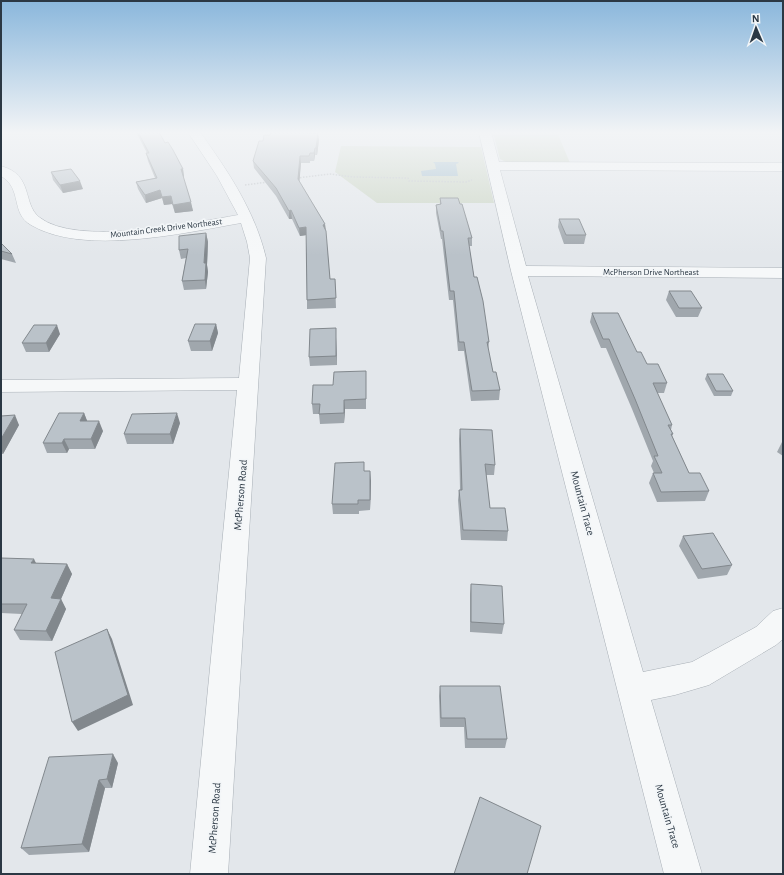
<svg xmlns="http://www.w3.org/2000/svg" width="784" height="875" viewBox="0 0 784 875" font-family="'Alegreya Sans',sans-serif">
	<rect width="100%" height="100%" fill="#e3e7eb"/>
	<!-- green -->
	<path fill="#cbd5c4" d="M 493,132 L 557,132 L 570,163 L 508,163 L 500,159 Z
		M 341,146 L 481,147 L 494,203 L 377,203 L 335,172 Z"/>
	<!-- water -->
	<path fill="#9ebbcb" d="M 433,162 L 458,162 L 459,163 L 456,164 L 458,176 L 422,176 L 421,171 L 436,169 L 435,164 Z"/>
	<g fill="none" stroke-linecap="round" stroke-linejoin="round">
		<!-- minor casing -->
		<g stroke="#a8afb6" stroke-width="1">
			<path id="minor" d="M 188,132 L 200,132 C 228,171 255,211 266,258 L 228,874 L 190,874 L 237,390 L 1,392 L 1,380 L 239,378 L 250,258 L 247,242 L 241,223 C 184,233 83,256 31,225 C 10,213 23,189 1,176 L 1,166 C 34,175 22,203 39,217 C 76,247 192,223 238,215 L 217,176 Z
				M 479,132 L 491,132 L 499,162 L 783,163 L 783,171 L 500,170 L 526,266 L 783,268 L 783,278 L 528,276 L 643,672 L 692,662 L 756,627 L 773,611 L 783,608 L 783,639 L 776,645 L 709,685 L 675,695 L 651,700 L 702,874 L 664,874 L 511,271 Z"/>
		</g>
		<!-- path -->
		<path stroke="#bdc2c6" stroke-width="1.5" stroke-dasharray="1.5 1.5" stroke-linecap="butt" d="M 297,178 L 330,174 L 353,177 L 408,178 L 409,181 L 466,182 L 472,180
			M 245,185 L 268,182"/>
		<!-- minor -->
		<use href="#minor" fill="#f6f8f9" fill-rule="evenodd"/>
	</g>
	<!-- wall -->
	<path fill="#a0a7ad" d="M 136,132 L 159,132 L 165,143 L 183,169 L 184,177 L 183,177 L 193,211 L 175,213 L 172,204 L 164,205 L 162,198 L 146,203 L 138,189 L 136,182 L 155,178 L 148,161 L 146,153 L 147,153 Z
		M 271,132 L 317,132 L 319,140 L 317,155 L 315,155 L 314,161 L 310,161 L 310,163 L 301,163 L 299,181 L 325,224 L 330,279 L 335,279 L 336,308 L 307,309 L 307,300 L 306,235 L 300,236 L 292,219 L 289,219 L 276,196 L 254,168 L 253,161 L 263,141 L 270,135 Z
		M 51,172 L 83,189 L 63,193 L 53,180 Z
		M 440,198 L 460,204 L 472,238 L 472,246 L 469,246 L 474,277 L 489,342 L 488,351 L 493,372 L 500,390 L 499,400 L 471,401 L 464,351 L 458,351 L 453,300 L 449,300 L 442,239 L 441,239 L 436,213 L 436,205 L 440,204 Z
		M 559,219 L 586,235 L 584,244 L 564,244 L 558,227 Z
		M 206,233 L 208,242 L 207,265 L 208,272 L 206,289 L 184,290 L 182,281 L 186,258 L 181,259 L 179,250 Z
		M 1,243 L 12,254 L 16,263 L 1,259 Z
		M 669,291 L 702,308 L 698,317 L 676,317 L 666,300 Z
		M 592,313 L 637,352 L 647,364 L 667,383 L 664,393 L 657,393 L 672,425 L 671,430 L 673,434 L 672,436 L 689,473 L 709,491 L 705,501 L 657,502 L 649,483 L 653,473 L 654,473 L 651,466 L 653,461 L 632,409 L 606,348 L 601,348 L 590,322 Z
		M 216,324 L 218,333 L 212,351 L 191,351 L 188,341 Z
		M 60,334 L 49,352 L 26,352 L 22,343 Z
		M 336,337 L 337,365 L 310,366 L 309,357 Z
		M 366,371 L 366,409 L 345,409 L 344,423 L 320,424 L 319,414 L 313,414 L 312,404 L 333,385 Z
		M 707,374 L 733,391 L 731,396 L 714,396 L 705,379 Z
		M 84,413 L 87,421 L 103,431 L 95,449 L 69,449 L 67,453 L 47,453 L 43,443 Z
		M 1,416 L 19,425 L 3,454 L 1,454 Z
		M 180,423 L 173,444 L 127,444 L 124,434 Z
		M 460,429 L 495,465 L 494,475 L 486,475 L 490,508 L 508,531 L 507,541 L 461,540 L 458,500 L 459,490 L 460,490 L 459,439 Z
		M 783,441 L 783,456 L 777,452 L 782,442 Z
		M 364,462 L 364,471 L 371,481 L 370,510 L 359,511 L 359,514 L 333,514 L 332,504 Z
		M 683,536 L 732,565 L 727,575 L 698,579 L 679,546 Z
		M 1,558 L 36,563 L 67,564 L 72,574 L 61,599 L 66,609 L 52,641 L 20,640 L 14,630 L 22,614 L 1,613 Z
		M 471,584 L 504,624 L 502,634 L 470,632 L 470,594 Z
		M 440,686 L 507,739 L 505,748 L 465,748 L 464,727 L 440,727 L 439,696 Z
		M 118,763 L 112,788 L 105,788 L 89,852 L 29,855 L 21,848 Z"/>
	<!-- shaded-wall -->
	<path fill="#82888d" d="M 318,133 L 319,140 L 317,155 L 316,148 Z
		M 315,148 L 315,155 L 314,161 L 314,153 Z
		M 300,156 L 301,163 L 299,187 L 298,179 Z
		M 181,169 L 183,169 L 184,177 L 182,177 Z
		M 80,181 L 83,189 L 63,193 L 60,185 Z
		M 160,190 L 162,198 L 146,203 L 145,195 Z
		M 171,196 L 172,204 L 164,205 L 162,197 Z
		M 191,202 L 193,211 L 175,213 L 173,205 Z
		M 291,210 L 292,219 L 289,219 L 289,211 Z
		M 325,224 L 326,232 L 323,225 Z
		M 306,227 L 307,235 L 300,236 L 299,228 Z
		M 206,233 L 208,242 L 207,265 L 208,272 L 206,289 L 205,280 L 204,263 Z
		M 216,324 L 218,333 L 212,351 L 210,341 Z
		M 57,325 L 60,334 L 49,352 L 46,343 Z
		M 336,328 L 336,337 L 337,365 L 336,356 Z
		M 344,400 L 345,409 L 344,423 Z
		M 84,413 L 88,423 L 80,421 Z
		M 177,413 L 180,423 L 173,444 L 170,434 Z
		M 15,415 L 19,425 L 3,454 L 1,449 L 1,439 Z
		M 99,421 L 103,431 L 95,449 L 91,439 Z
		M 64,439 L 69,449 L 67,453 L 62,443 Z
		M 370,471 L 371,481 L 370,510 Z
		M 34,559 L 39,569 L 31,563 Z
		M 67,564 L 72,574 L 61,599 L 66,609 L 52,641 L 46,631 L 51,598 Z
		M 107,629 L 112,639 L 133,705 L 78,731 L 72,722 Z
		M 113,754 L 118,763 L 112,788 L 107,779 Z
		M 99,780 L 105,788 L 89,852 L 82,844 Z"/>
	<!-- building -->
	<path fill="#bac2c9" stroke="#82888d" d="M 138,132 L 159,132 L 165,143 L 168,142 L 173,150 L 183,169 L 181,169 L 191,202 L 173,205 L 171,196 L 162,197 L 160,190 L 145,195 L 136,182 L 157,178 L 146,153 L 149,153 Z
		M 271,132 L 318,133 L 316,148 L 315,148 L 314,153 L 310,153 L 309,156 L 300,156 L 298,179 L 325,224 L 323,225 L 326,231 L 330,279 L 335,279 L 336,298 L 307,300 L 306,227 L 299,228 L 291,210 L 289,211 L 276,188 L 253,161 L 259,141 L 263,141 L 264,135 L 270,135 Z
		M 71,169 L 80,181 L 60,185 L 51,172 Z
		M 440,198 L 458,198 L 460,204 L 462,204 L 472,238 L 468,238 L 474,277 L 477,277 L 483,301 L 489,342 L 487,342 L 493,372 L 496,372 L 500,390 L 472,391 L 464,342 L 459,342 L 454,291 L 450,291 L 443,231 L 441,231 L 436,205 L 441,204 Z
		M 559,219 L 579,219 L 586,235 L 566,235 Z
		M 206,233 L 204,263 L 206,263 L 205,280 L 182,281 L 188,249 L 179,250 L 179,236 Z
		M 1,243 L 12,254 L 1,251 Z
		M 669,291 L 691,291 L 702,308 L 679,308 Z
		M 592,313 L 618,313 L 637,352 L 641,352 L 647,364 L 658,364 L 667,383 L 653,383 L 672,425 L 668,425 L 673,434 L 671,434 L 689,473 L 700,473 L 709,491 L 661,492 L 653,473 L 662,473 L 654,456 L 658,456 L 635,399 L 609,339 L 603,339 Z
		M 195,324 L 216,324 L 210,341 L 188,341 Z
		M 34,325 L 57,325 L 46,343 L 22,343 Z
		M 336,328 L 336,356 L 309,357 L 310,329 Z
		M 366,371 L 366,399 L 344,400 L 344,413 L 319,414 L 320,404 L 312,404 L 313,385 L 333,385 L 334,372 Z
		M 707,374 L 723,374 L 733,391 L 716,391 Z
		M 59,413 L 84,413 L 80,421 L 99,421 L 91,439 L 64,439 L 62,443 L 43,443 Z
		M 177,413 L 170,434 L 124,434 L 132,414 Z
		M 15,415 L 1,439 L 1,416 Z
		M 460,429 L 492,430 L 495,465 L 485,464 L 490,508 L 505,508 L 508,531 L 463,530 L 459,490 L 462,490 Z
		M 364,462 L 364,471 L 370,471 L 370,500 L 358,500 L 358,504 L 332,504 L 335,463 Z
		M 713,533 L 732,565 L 702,569 L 683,536 Z
		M 1,558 L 34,559 L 31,563 L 67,564 L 51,598 L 61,599 L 46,631 L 14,630 L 27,604 L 1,604 Z
		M 471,584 L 502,586 L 504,624 L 471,622 Z
		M 107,629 L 128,695 L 72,722 L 55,652 Z
		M 440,686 L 500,686 L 507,739 L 467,739 L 465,718 L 441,718 Z
		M 113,754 L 107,779 L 99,780 L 82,844 L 21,848 L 49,757 Z
		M 480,797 L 541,826 L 527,874 L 454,874 Z"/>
	<!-- sky -->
	<linearGradient id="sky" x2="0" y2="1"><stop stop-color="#8ab7dc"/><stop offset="0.52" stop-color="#f2f4f6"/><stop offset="1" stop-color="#f2f4f6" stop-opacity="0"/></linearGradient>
	<rect width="784" height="255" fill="url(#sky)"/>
	<g text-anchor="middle" stroke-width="3.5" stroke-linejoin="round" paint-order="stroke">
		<!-- far-street labels -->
		<g font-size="9" fill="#2b3844" stroke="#f3f6f8">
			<text transform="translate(166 228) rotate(-7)" y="3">Mountain Creek Drive Northeast</text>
			<text x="651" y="275">McPherson Drive Northeast</text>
		</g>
		<!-- street labels -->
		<g font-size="11" fill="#2b3844" stroke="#f3f6f8">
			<text transform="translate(240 495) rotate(-85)" y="4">McPherson Road</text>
			<text transform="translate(583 503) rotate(75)" y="4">Mountain Trace</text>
			<text transform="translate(668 816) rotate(74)" y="4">Mountain Trace</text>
			<text transform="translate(214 818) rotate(-86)" y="4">McPherson Road</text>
		</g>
	</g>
	<!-- border -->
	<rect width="784" height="875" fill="none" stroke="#2b3844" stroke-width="4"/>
	<!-- north arrow -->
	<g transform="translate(756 28) rotate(358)" stroke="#f3f6f8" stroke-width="3" paint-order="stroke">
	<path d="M0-3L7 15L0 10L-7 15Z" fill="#2b3844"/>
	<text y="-6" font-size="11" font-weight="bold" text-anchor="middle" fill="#2b3844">N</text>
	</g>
</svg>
